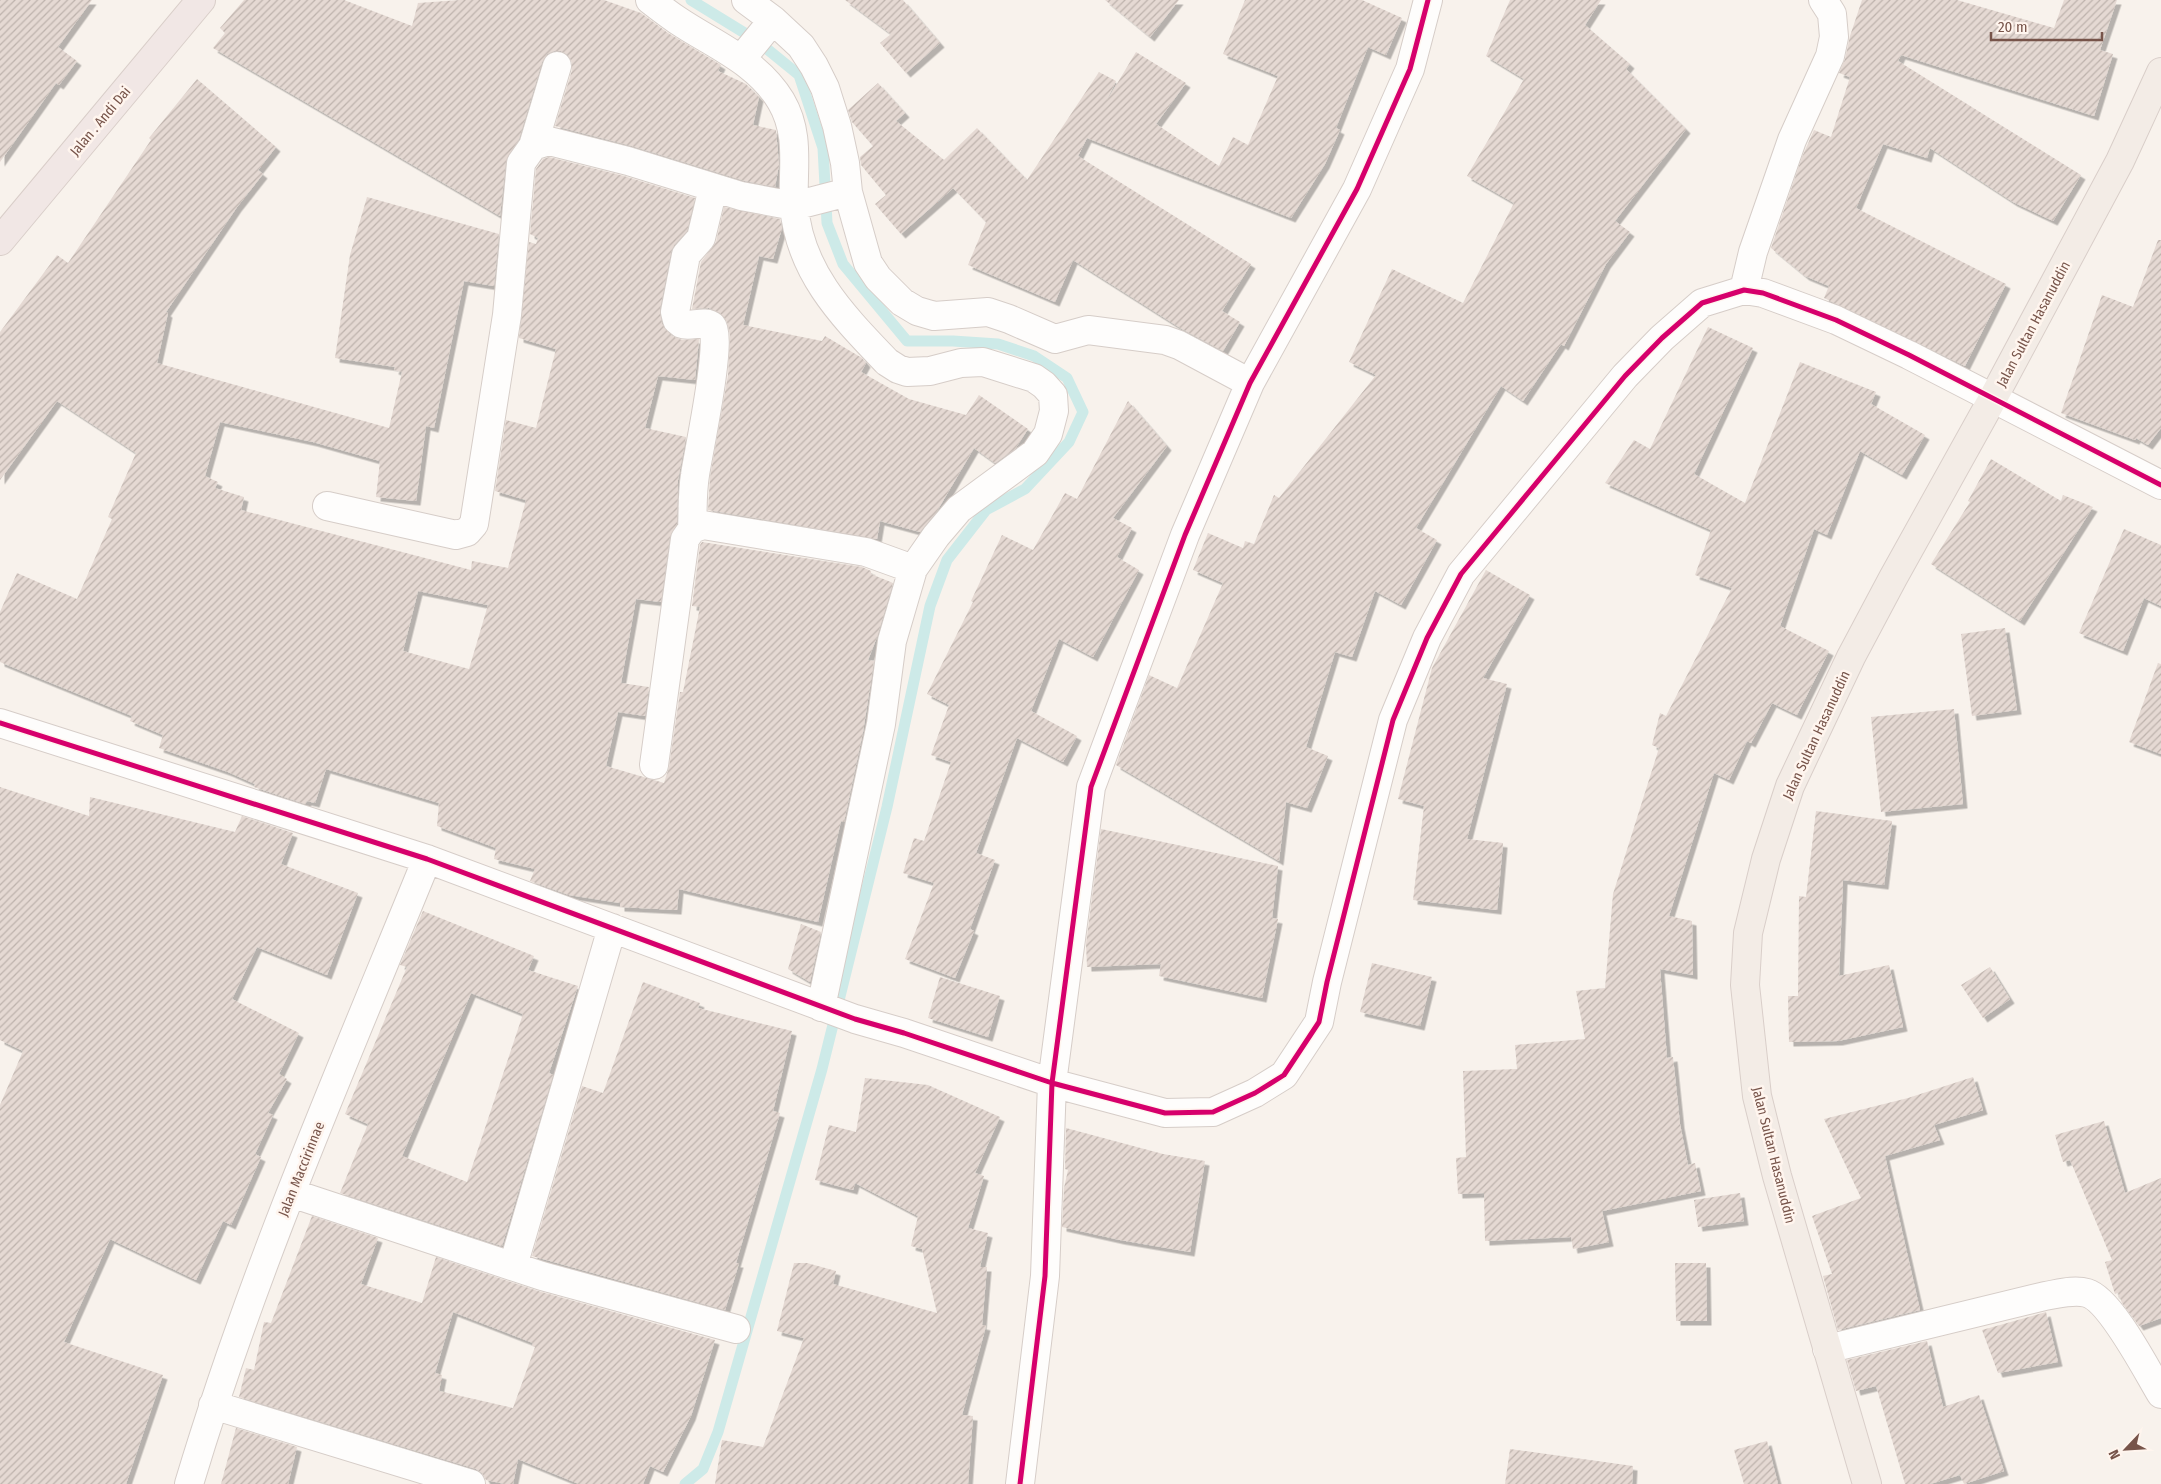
<svg xmlns="http://www.w3.org/2000/svg" width="2161" height="1484" viewBox="0 0 2161 1484" font-family="'Fira Sans Condensed',sans-serif">
	<defs>
		<pattern id="building-hatch" width="6" height="6" patternUnits="userSpaceOnUse" patternTransform="scale(1.25)"><rect width="6" height="6" fill="#e5d9d3"/><path d="M-1 1l2-2M0 6l6-6M5 7l2-2" fill="none" stroke="#beb3ad"/></pattern>
		<filter id="shadow"><feDropShadow dx="4.5" dy="4.5" stdDeviation="0" flood-color="#0004"/></filter>
	</defs>
	<rect width="100%" height="100%" fill="#f8f2ec"/>
	<g fill="none" stroke-linecap="round" stroke-linejoin="round">
		<!-- stream -->
		<path stroke="#cdeae8" stroke-width="11" d="M 685,1484 L 703,1469 L 718,1432 L 822,1069 L 887,807 L 930,606 L 947,560 L 986,510 L 1025,489 L 1069,442 L 1083,412 L 1067,378 L 1034,356 L 998,344 L 953,341 L 907,341 L 843,264 L 827,223 L 823,148 L 799,75 L 756,40 L 691,0"/>
	</g>
	<!-- building -->
	<path fill="url(#building-hatch)" fill-rule="evenodd" filter="url(#shadow)" d="M 0,0 L 92,0 L 58,47 L 77,61 L 59,85 L 56,83 L 0,162 Z
		M 244,0 L 344,0 L 412,26 L 418,3 L 460,0 L 604,0 L 641,13 L 668,33 L 721,65 L 718,71 L 746,84 L 759,97 L 753,125 L 776,130 L 779,165 L 775,187 L 745,181 L 632,146 L 555,126 L 572,70 L 572,63 L 568,55 L 561,51 L 554,51 L 547,54 L 542,62 L 519,139 L 506,161 L 500,216 L 213,48 L 225,33 L 220,28 Z
		M 845,0 L 903,0 L 940,43 L 906,73 L 880,43 L 891,34 Z
		M 1105,0 L 1179,0 L 1150,37 Z
		M 1245,0 L 1362,0 L 1402,18 L 1386,55 L 1368,47 L 1336,128 L 1340,130 L 1325,164 L 1291,218 L 1087,138 L 1078,156 L 1251,264 L 1222,311 L 1240,322 L 1223,351 L 1182,329 L 1073,260 L 1055,302 L 968,265 L 986,222 L 953,188 L 901,234 L 875,204 L 886,195 L 861,165 L 860,157 L 873,146 L 852,122 L 848,110 L 878,83 L 905,113 L 896,121 L 944,160 L 977,128 L 1027,180 L 1099,72 L 1116,81 L 1106,102 L 1136,52 L 1186,83 L 1156,124 L 1219,166 L 1233,137 L 1248,145 L 1278,76 L 1223,54 Z
		M 1510,0 L 1601,0 L 1585,25 L 1630,64 L 1626,69 L 1686,129 L 1615,221 L 1630,232 L 1606,264 L 1564,346 L 1561,344 L 1523,401 L 1501,386 L 1416,528 L 1437,540 L 1401,605 L 1375,591 L 1352,657 L 1335,652 L 1306,747 L 1328,756 L 1307,808 L 1286,802 L 1279,861 L 1116,765 L 1149,675 L 1177,688 L 1223,583 L 1193,570 L 1208,533 L 1243,548 L 1245,541 L 1254,544 L 1274,495 L 1279,498 L 1376,375 L 1349,362 L 1392,269 L 1463,303 L 1514,203 L 1467,176 L 1524,79 L 1486,56 Z
		M 1862,0 L 1957,0 L 2054,28 L 2064,0 L 2117,0 L 2100,50 L 2113,54 L 2094,116 L 1901,55 L 1898,61 L 2081,175 L 2053,221 L 2013,202 L 1930,148 L 1927,158 L 1883,144 L 1856,208 L 2006,284 L 1965,366 L 1824,298 L 1829,286 L 1805,276 L 1771,248 L 1802,157 L 1814,130 L 1831,137 L 1850,77 L 1839,73 L 1845,59 L 1850,36 Z
		M 197,79 L 276,147 L 258,170 L 263,174 L 237,207 L 166,312 L 168,313 L 157,363 L 389,428 L 402,372 L 394,370 L 395,367 L 335,358 L 350,255 L 367,197 L 499,234 L 494,286 L 464,281 L 434,428 L 426,426 L 416,501 L 376,497 L 380,461 L 313,442 L 220,422 L 205,476 L 218,482 L 215,488 L 244,497 L 241,510 L 471,570 L 472,561 L 508,568 L 526,500 L 495,491 L 506,420 L 536,428 L 556,349 L 519,338 L 529,242 L 536,244 L 538,238 L 530,234 L 536,169 L 543,159 L 549,157 L 624,176 L 695,198 L 687,231 L 674,245 L 671,252 L 660,309 L 662,324 L 672,336 L 682,340 L 699,339 L 695,380 L 658,376 L 645,428 L 686,437 L 678,480 L 677,524 L 670,537 L 661,602 L 636,599 L 621,683 L 649,687 L 645,716 L 618,712 L 606,766 L 664,783 L 669,767 L 680,692 L 683,692 L 700,607 L 692,606 L 700,545 L 702,542 L 862,567 L 871,571 L 871,574 L 893,583 L 877,637 L 868,660 L 874,661 L 863,732 L 844,822 L 841,821 L 818,922 L 679,889 L 677,910 L 620,907 L 620,903 L 569,895 L 530,881 L 535,869 L 494,859 L 496,848 L 437,826 L 439,803 L 326,769 L 315,803 L 307,801 L 305,804 L 254,787 L 255,784 L 228,772 L 159,748 L 163,735 L 130,721 L 132,716 L 0,662 L 0,612 L 17,573 L 77,599 L 112,519 L 108,517 L 136,453 L 57,401 L 0,480 L 0,332 L 57,255 L 68,263 L 151,140 L 149,138 ZM 418,591 L 488,605 L 469,669 L 403,651 Z
		M 724,207 L 780,219 L 782,228 L 773,259 L 759,256 L 743,325 L 822,341 L 825,336 L 862,358 L 866,363 L 861,372 L 909,399 L 966,415 L 979,395 L 1028,429 L 1015,449 L 995,463 L 974,448 L 937,511 L 920,532 L 880,521 L 877,539 L 708,510 L 710,477 L 728,375 L 730,335 L 727,322 L 720,313 L 709,308 L 692,309 L 701,262 L 716,242 Z
		M 2158,240 L 2161,240 L 2161,428 L 2148,445 L 2136,438 L 2135,440 L 2061,413 L 2102,295 L 2133,307 Z
		M 1708,327 L 1753,348 L 1694,474 L 1745,503 L 1800,362 L 1876,392 L 1871,404 L 1925,435 L 1902,475 L 1860,451 L 1827,535 L 1814,529 L 1780,626 L 1829,651 L 1797,715 L 1772,703 L 1751,743 L 1747,741 L 1729,780 L 1714,773 L 1669,916 L 1692,921 L 1693,975 L 1660,969 L 1667,1058 L 1673,1057 L 1680,1124 L 1688,1165 L 1695,1163 L 1701,1191 L 1602,1211 L 1609,1242 L 1573,1249 L 1571,1237 L 1485,1241 L 1484,1193 L 1458,1194 L 1456,1158 L 1466,1157 L 1463,1071 L 1517,1069 L 1515,1045 L 1585,1039 L 1576,991 L 1605,988 L 1613,894 L 1659,748 L 1652,745 L 1660,713 L 1666,716 L 1732,588 L 1695,575 L 1711,530 L 1605,483 L 1634,440 L 1650,449 Z
		M 1128,401 L 1167,446 L 1113,518 L 1132,528 L 1117,557 L 1139,570 L 1093,657 L 1059,639 L 1031,711 L 1077,736 L 1063,762 L 1017,738 L 976,853 L 995,860 L 970,929 L 974,931 L 955,978 L 905,959 L 934,883 L 903,873 L 914,838 L 924,841 L 951,762 L 931,755 L 949,705 L 927,694 L 973,602 L 971,601 L 1002,535 L 1033,550 L 1065,493 L 1077,499 Z
		M 1991,459 L 2061,501 L 2063,495 L 2093,507 L 2020,621 L 1931,564 L 1970,502 L 1968,501 Z
		M 2124,529 L 2161,545 L 2161,606 L 2144,598 L 2123,651 L 2079,633 Z
		M 1486,570 L 1530,595 L 1483,678 L 1507,684 L 1467,839 L 1503,843 L 1497,910 L 1413,900 L 1424,806 L 1398,799 L 1432,668 Z
		M 2005,628 L 2017,710 L 1972,716 L 1961,634 Z
		M 2158,663 L 2161,664 L 2161,754 L 2129,742 Z
		M 1954,709 L 1963,804 L 1881,812 L 1871,717 Z
		M 0,787 L 89,816 L 90,797 L 235,832 L 242,816 L 293,833 L 281,864 L 358,893 L 327,975 L 257,947 L 232,999 L 299,1033 L 279,1074 L 287,1079 L 268,1113 L 273,1115 L 255,1154 L 261,1157 L 231,1225 L 223,1221 L 196,1280 L 110,1239 L 64,1342 L 163,1375 L 126,1484 L 0,1484 L 0,1105 L 23,1051 L 0,1040 Z
		M 1816,811 L 1892,821 L 1884,885 L 1843,880 L 1839,976 L 1889,965 L 1903,1027 L 1838,1041 L 1789,1042 L 1788,996 L 1798,996 L 1799,896 L 1806,897 Z
		M 1101,829 L 1278,866 L 1272,918 L 1278,919 L 1262,998 L 1159,976 L 1161,964 L 1087,967 L 1086,944 Z
		M 423,911 L 534,956 L 528,970 L 578,986 L 549,1073 L 553,1075 L 502,1246 L 340,1193 L 368,1124 L 345,1114 L 407,967 L 400,965 ZM 471,993 L 523,1014 L 467,1182 L 402,1156 Z
		M 801,924 L 821,932 L 810,982 L 788,969 Z
		M 1372,963 L 1432,977 L 1420,1026 L 1360,1012 Z
		M 1990,967 L 2010,999 L 1983,1018 L 1961,985 Z
		M 940,977 L 1000,996 L 988,1037 L 928,1018 Z
		M 643,982 L 700,1003 L 698,1008 L 792,1031 L 773,1111 L 780,1113 L 736,1263 L 739,1263 L 725,1310 L 532,1256 L 582,1086 L 603,1093 Z
		M 1973,1077 L 1983,1110 L 1934,1125 L 1940,1140 L 1885,1156 L 1920,1310 L 1838,1330 L 1823,1276 L 1832,1274 L 1812,1216 L 1861,1198 L 1824,1119 L 1908,1098 Z
		M 865,1078 L 928,1085 L 1000,1117 L 975,1173 L 984,1176 L 968,1228 L 988,1233 L 980,1267 L 987,1267 L 982,1325 L 986,1326 L 962,1415 L 973,1416 L 968,1484 L 715,1484 L 722,1440 L 763,1447 L 804,1338 L 777,1331 L 794,1263 L 807,1263 L 836,1271 L 833,1284 L 937,1313 L 922,1249 L 911,1246 L 918,1216 L 855,1183 L 853,1190 L 815,1180 L 829,1125 L 856,1132 Z
		M 2104,1121 L 2125,1193 L 2161,1178 L 2161,1318 L 2139,1326 L 2122,1303 L 2118,1293 L 2115,1294 L 2105,1262 L 2112,1260 L 2070,1160 L 2063,1162 L 2055,1135 Z
		M 1066,1128 L 1163,1154 L 1205,1161 L 1190,1252 L 1120,1240 L 1062,1227 L 1064,1188 L 1068,1170 L 1065,1169 Z
		M 1740,1193 L 1744,1221 L 1698,1227 L 1694,1200 Z
		M 312,1216 L 378,1238 L 361,1284 L 422,1303 L 436,1257 L 538,1291 L 715,1340 L 691,1416 L 663,1472 L 650,1466 L 643,1484 L 579,1484 L 518,1459 L 513,1484 L 505,1484 L 486,1480 L 482,1473 L 476,1469 L 239,1397 L 246,1368 L 254,1370 L 264,1322 L 271,1323 ZM 453,1312 L 533,1343 L 532,1346 L 535,1347 L 513,1408 L 439,1391 L 442,1375 L 435,1373 Z
		M 1675,1263 L 1706,1263 L 1707,1321 L 1676,1321 Z
		M 2046,1312 L 2058,1362 L 1998,1373 L 1982,1330 Z
		M 1927,1341 L 1943,1407 L 1979,1395 L 2004,1471 L 1964,1484 L 1960,1475 L 1930,1484 L 1905,1484 L 1876,1386 L 1856,1391 L 1847,1360 Z
		M 236,1428 L 297,1447 L 288,1484 L 221,1484 Z
		M 1767,1441 L 1778,1484 L 1744,1484 L 1734,1450 Z
		M 1510,1449 L 1633,1466 L 1632,1484 L 1505,1484 Z"/>
	<g fill="none" stroke-linecap="round" stroke-linejoin="round">
		<!-- minor casing -->
		<g stroke="#d6cdc8" stroke-width="30">
			<path id="minor" d="M 650,0 C 659,7 668,14 677,20 C 714,45 757,61 781,101 C 801,135 792,169 794,205 C 799,272 843,316 887,362 L 898,369 L 907,372 L 930,371 L 961,363 L 983,362 L 1034,378 L 1044,385 L 1053,395 L 1054,411 L 1048,434 L 1035,453 L 959,509 L 936,536 L 913,569 L 892,641 L 881,724 L 821,1007
				M 746,0 L 773,20 L 801,46 L 814,66 L 825,88 L 837,126 L 845,163 L 848,192 L 868,263 L 878,278 L 902,302 L 917,311 L 934,316 L 988,312 L 1009,319 L 1055,339 L 1088,330 L 1165,340 L 1179,345 L 1250,383
				M 742,58 L 773,20
				M 533,146 L 557,66
				M 1744,290 L 1753,252 L 1792,140 L 1830,56 L 1834,37 L 1832,14 L 1823,0
				M 327,506 L 456,535 L 467,532 L 474,524 L 507,315 L 521,163 L 533,146 L 549,141 L 628,161 L 741,196 L 794,206 L 848,192
				M 692,529 C 693,511 692,493 695,475 C 698,454 723,338 712,326 C 706,320 690,327 682,324 L 677,320 L 675,312 L 686,255 L 701,238 L 713,188
				M 0,723 L 427,859 L 855,1019 L 904,1033 L 1052,1083 L 1165,1113 L 1213,1112 L 1255,1093 L 1284,1075 L 1319,1022 L 1327,982 L 1393,720 L 1427,638 L 1461,574 L 1625,376 L 1662,338 L 1702,303 L 1744,290 L 1763,293 L 1836,320 L 1909,355 L 2161,485
				M 654,765 L 685,539 L 692,529 L 703,525 L 866,552 L 913,569
				M 291,1193 L 542,1276 L 736,1329
				M 513,1266 L 612,928
				M 1827,1349 L 2045,1296 C 2058,1294 2074,1289 2087,1293 C 2111,1300 2147,1371 2161,1394
				M 213,1405 L 471,1484
				M 189,1484 C 253,1270 343,1065 427,859
				M 1020,1484 L 1045,1276 L 1052,1083 L 1091,787 L 1185,535 L 1250,383 L 1357,189 L 1410,69 L 1428,0"/>
		</g>
		<!-- major casing -->
		<g stroke="#d9cec9" stroke-width="30">
			<path id="major" d="M 1867,1484 L 1777,1176 L 1757,1096 L 1745,985 L 1748,933 L 1766,859 L 1790,786 L 1851,657 L 1893,578 L 1992,400 L 2120,161 L 2161,72"/>
		</g>
		<!-- highway casing -->
		<g stroke="#d9cec9" stroke-width="30">
			<path id="highway" d="M 0,241 L 201,0"/>
		</g>
		<!-- minor -->
		<use href="#minor" stroke="#fefdfc" stroke-width="28"/>
		<!-- major -->
		<use href="#major" stroke="#f3ece6" stroke-width="28"/>
		<!-- highway -->
		<use href="#highway" stroke="#f1e7e5" stroke-width="28"/>
		<!-- cycleway casing -->
		<g stroke="#fff5ee" stroke-width="8">
			<path id="cycleway" d="M 0,723 L 427,859 L 855,1019 L 904,1033 L 1052,1083 L 1165,1113 L 1213,1112 L 1255,1093 L 1284,1075 L 1319,1022 L 1327,982 L 1393,720 L 1427,638 L 1461,574 L 1625,376 L 1662,338 L 1702,303 L 1744,290 L 1763,293 L 1836,320 L 1909,355 L 2161,485
				M 1020,1484 L 1045,1276 L 1052,1083 L 1091,787 L 1185,535 L 1250,383 L 1357,189 L 1410,69 L 1428,0"/>
		</g>
		<!-- cycleway -->
		<use href="#cycleway" stroke="#d6006c" stroke-width="5"/>
	</g>
	<g text-anchor="middle" stroke-width="5" stroke-linejoin="round" paint-order="stroke">
		<!-- street labels -->
		<g font-size="14" fill="#77544a" stroke="#fff5ee">
			<text transform="translate(100 121) rotate(-50)" y="5">Jalan . Andi Dai</text>
			<text transform="translate(2033 324) rotate(-62)" y="5">Jalan Sultan Hasanuddin</text>
			<text transform="translate(1816 735) rotate(-65)" y="5">Jalan Sultan Hasanuddin</text>
			<text transform="translate(1774 1155) rotate(76)" y="5">Jalan Sultan Hasanuddin</text>
			<text transform="translate(301 1169) rotate(-68)" y="5">Jalan Maccirinnae</text>
		</g>
	</g>
	<!-- north arrow -->
	<g transform="translate(2126 1449) rotate(245)" stroke="#fff5ee" stroke-width="4" paint-order="stroke">
	<path d="M0-4L9 19L0 12L-9 19Z" fill="#77544a"/>
	<text y="-8" font-size="14" font-weight="bold" text-anchor="middle" fill="#77544a">N</text>
	</g>
	<!-- scale -->
	<path d="M1991 32v8h111v-8" fill="none" stroke="#77544a" stroke-width="2.5"/>
	<text x="1998" y="32" font-size="15" fill="#77544a" stroke="#fff5ee" stroke-width="4" paint-order="stroke">20 m</text>
</svg>
